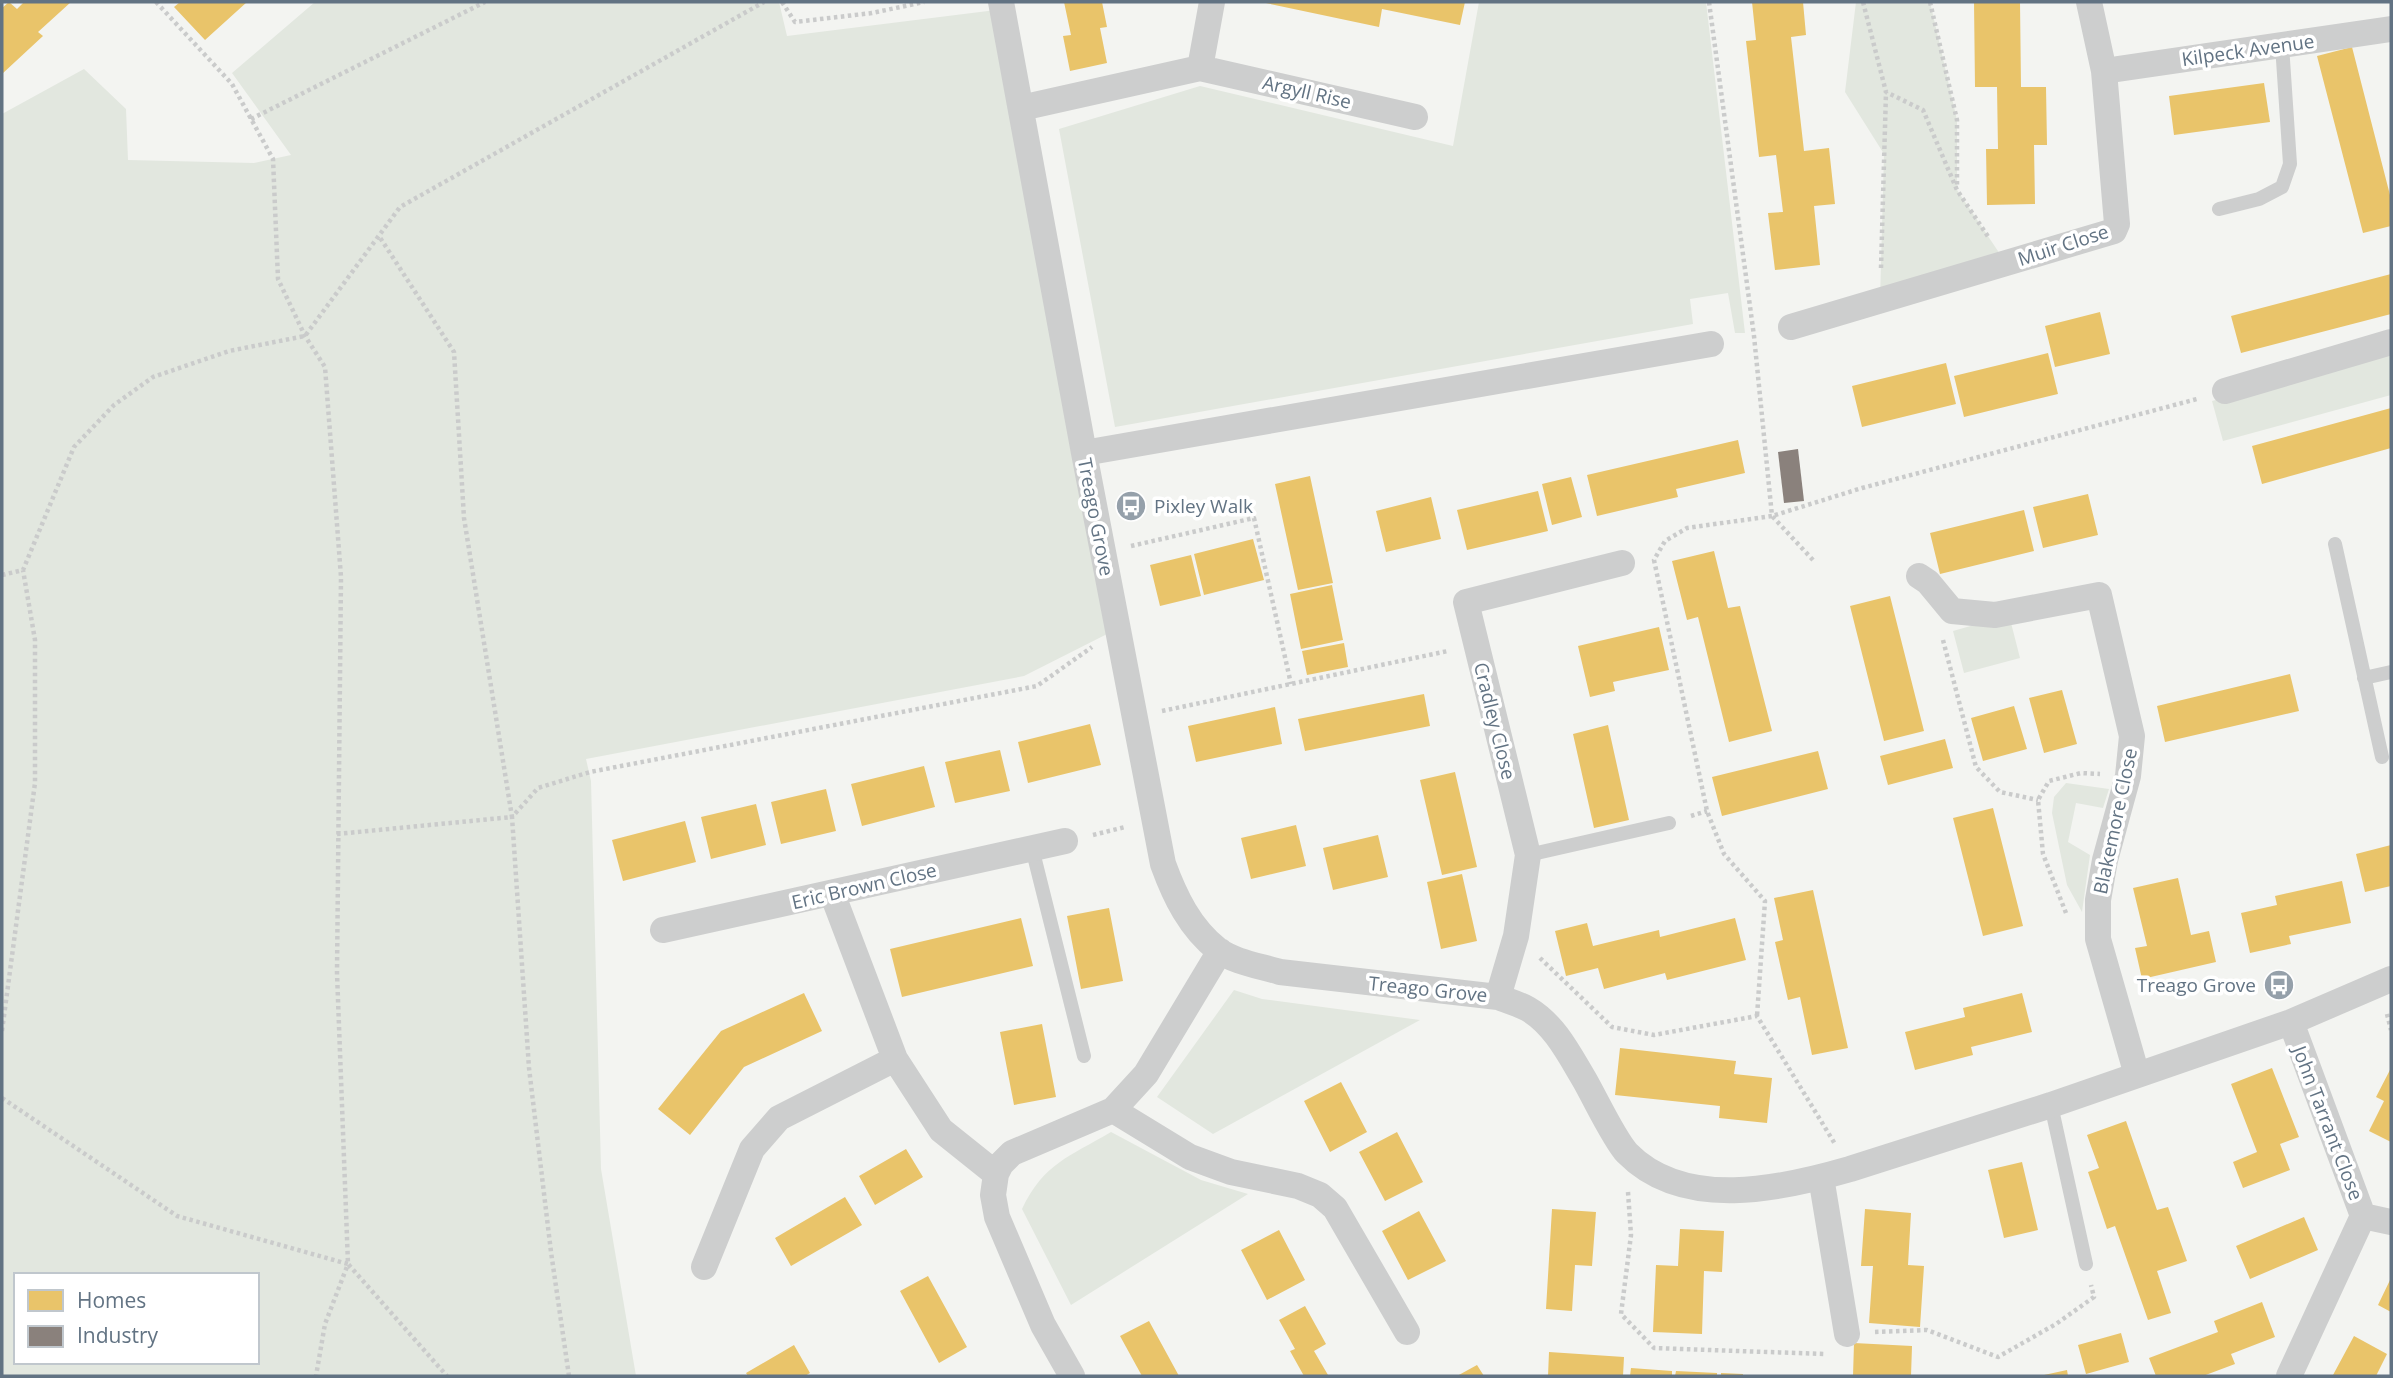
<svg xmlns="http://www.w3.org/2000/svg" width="2393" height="1378" viewBox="0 0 2393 1378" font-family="'Open Sans',sans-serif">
	<rect width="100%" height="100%" fill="#f3f4f1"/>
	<!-- green -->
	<path fill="#e2e7df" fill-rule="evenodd" d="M 315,2 L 779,2 L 787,36 L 996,10 L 1117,629 L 1024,676 L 586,759 L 591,781 L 601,1169 L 636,1376 L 2,1376 L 2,114 L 84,69 L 126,109 L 128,160 L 254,163 L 291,155 L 232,73 ZM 16,1275 L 257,1275 L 257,1362 L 16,1362 Z
		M 1479,2 L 1706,2 L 1745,333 L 1735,333 L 1728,293 L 1690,299 L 1693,324 L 1115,427 L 1059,129 L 1200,86 L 1453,146 Z
		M 1856,2 L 1930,2 L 1957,120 L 1957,190 L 2006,263 L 1880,301 L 1884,154 L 1845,92 Z
		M 2391,352 L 2391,395 L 2223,441 L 2212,401 Z
		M 2009,615 L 2020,658 L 1964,673 L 1953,631 Z
		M 2066,783 L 2109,789 L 2103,808 L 2076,803 L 2068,842 L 2090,855 L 2082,912 L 2067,885 L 2052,813 L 2054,797 Z
		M 1234,990 L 1262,999 L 1420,1020 L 1213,1134 L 1157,1097 Z
		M 1111,1132 L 1201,1180 L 1248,1194 L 1071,1305 L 1022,1209 C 1044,1163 1069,1157 1111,1132 Z"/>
	<!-- homes -->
	<path fill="#e9c46a" d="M 9,2 L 17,9 L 24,2 L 71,2 L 38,32 L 43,36 L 2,74 L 2,8 Z
		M 180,2 L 247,2 L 205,40 L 174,7 Z
		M 1064,2 L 1102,2 L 1107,27 L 1100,28 L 1107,63 L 1070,71 L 1063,36 L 1071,35 Z
		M 1261,2 L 1465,2 L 1460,25 L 1382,9 L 1379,27 Z
		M 1752,2 L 1803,2 L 1806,35 L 1791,37 L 1804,151 L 1829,148 L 1835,204 L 1814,206 L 1820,265 L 1775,270 L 1768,213 L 1783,212 L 1776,155 L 1759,157 L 1746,41 L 1756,40 Z
		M 1974,2 L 2020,2 L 2021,87 L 2046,87 L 2047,145 L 2034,145 L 2035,204 L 1987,205 L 1986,149 L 1998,149 L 1997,87 L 1975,87 Z
		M 2352,47 L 2391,199 L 2391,226 L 2363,233 L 2317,56 Z
		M 2264,83 L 2270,122 L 2174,135 L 2169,96 Z
		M 2391,274 L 2391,314 L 2241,353 L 2231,316 Z
		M 2100,312 L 2110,354 L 2055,367 L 2045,326 Z
		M 2048,353 L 2058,394 L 1964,417 L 1954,376 Z
		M 1946,363 L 1956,404 L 1862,427 L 1852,386 Z
		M 2391,408 L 2391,448 L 2262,484 L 2252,446 Z
		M 1738,440 L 1745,473 L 1676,489 L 1678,497 L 1597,516 L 1587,475 Z
		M 1310,476 L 1333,583 L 1298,590 L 1275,484 Z
		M 1571,477 L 1582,517 L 1552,525 L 1542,484 Z
		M 1538,491 L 1548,531 L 1467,550 L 1457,510 Z
		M 2088,494 L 2098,535 L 2043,548 L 2033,507 Z
		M 1431,497 L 1441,539 L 1386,552 L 1376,511 Z
		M 2024,510 L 2034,551 L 1940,574 L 1930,533 Z
		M 1253,539 L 1264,580 L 1204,595 L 1194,554 Z
		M 1714,551 L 1728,608 L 1740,606 L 1772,731 L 1729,742 L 1698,617 L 1687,620 L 1672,561 Z
		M 1191,555 L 1201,596 L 1160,606 L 1150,565 Z
		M 1332,585 L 1343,640 L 1301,649 L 1290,594 Z
		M 1890,596 L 1924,731 L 1884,741 L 1850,606 Z
		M 1659,627 L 1669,670 L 1613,682 L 1615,691 L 1590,697 L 1578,646 Z
		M 1344,643 L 1348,667 L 1307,675 L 1302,651 Z
		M 2290,674 L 2299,711 L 2165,742 L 2157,706 Z
		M 2062,690 L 2077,744 L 2044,753 L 2029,698 Z
		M 1424,694 L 1430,726 L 1305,751 L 1298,719 Z
		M 2014,706 L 2027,749 L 1983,761 L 1971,718 Z
		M 1275,707 L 1282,744 L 1196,762 L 1188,726 Z
		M 1090,724 L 1101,765 L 1028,783 L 1018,742 Z
		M 1608,725 L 1629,820 L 1594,828 L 1573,734 Z
		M 1945,739 L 1953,768 L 1888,785 L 1880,756 Z
		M 1000,750 L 1010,791 L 955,803 L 945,762 Z
		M 1818,751 L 1828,789 L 1722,816 L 1712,777 Z
		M 924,766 L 935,807 L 862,826 L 851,784 Z
		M 1455,772 L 1477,867 L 1442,875 L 1420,780 Z
		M 826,789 L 836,831 L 781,844 L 771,802 Z
		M 756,804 L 766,845 L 711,859 L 701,817 Z
		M 1993,808 L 2023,926 L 1983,936 L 1953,818 Z
		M 685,821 L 696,862 L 623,881 L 612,840 Z
		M 1296,825 L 1306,866 L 1251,879 L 1241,838 Z
		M 1378,835 L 1388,877 L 1333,890 L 1323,848 Z
		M 2391,845 L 2391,886 L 2365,892 L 2356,854 Z
		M 1462,874 L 1477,941 L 1441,949 L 1427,882 Z
		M 2178,878 L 2191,935 L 2209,931 L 2216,962 L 2142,979 L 2135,948 L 2147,946 L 2133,888 Z
		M 2342,881 L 2351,923 L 2289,936 L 2291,944 L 2250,953 L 2241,913 L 2277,905 L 2275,896 Z
		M 1813,890 L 1848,1048 L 1812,1055 L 1800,997 L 1788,1000 L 1775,942 L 1783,940 L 1774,898 Z
		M 1109,908 L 1123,981 L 1081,989 L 1067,916 Z
		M 1021,918 L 1033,966 L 902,997 L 890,949 Z
		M 1735,918 L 1746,960 L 1667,980 L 1665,973 L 1604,989 L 1598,968 L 1566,976 L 1555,931 L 1587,923 L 1593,946 L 1659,930 L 1660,937 Z
		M 804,993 L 822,1031 L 744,1067 L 690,1135 L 658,1109 L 721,1031 Z
		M 2022,993 L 2032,1032 L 1971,1047 L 1973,1055 L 1915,1070 L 1905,1032 L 1965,1017 L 1963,1008 Z
		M 1042,1024 L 1056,1097 L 1014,1105 L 1000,1032 Z
		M 1620,1048 L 1736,1061 L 1734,1074 L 1772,1078 L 1767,1123 L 1719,1118 L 1720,1106 L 1615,1095 Z
		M 2272,1068 L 2299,1137 L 2280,1144 L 2290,1170 L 2243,1188 L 2233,1162 L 2257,1152 L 2231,1084 Z
		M 2391,1068 L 2391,1142 L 2369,1131 L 2384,1101 L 2376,1097 Z
		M 1341,1082 L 1367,1132 L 1330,1152 L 1304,1101 Z
		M 2126,1121 L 2157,1210 L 2168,1207 L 2187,1261 L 2157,1271 L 2171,1313 L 2148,1320 L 2115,1226 L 2107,1229 L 2088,1172 L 2099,1168 L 2087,1135 Z
		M 1397,1132 L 1423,1182 L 1385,1201 L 1359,1152 Z
		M 906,1149 L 923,1177 L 875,1205 L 859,1176 Z
		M 2022,1162 L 2038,1230 L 2004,1238 L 1988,1170 Z
		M 845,1197 L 862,1225 L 791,1266 L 775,1238 Z
		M 1552,1209 L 1596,1212 L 1592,1266 L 1575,1265 L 1572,1311 L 1546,1309 Z
		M 1865,1209 L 1911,1213 L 1908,1265 L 1924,1266 L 1920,1327 L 1869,1323 L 1873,1266 L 1861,1266 Z
		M 1419,1211 L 1446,1261 L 1408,1280 L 1382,1231 Z
		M 2304,1217 L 2318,1250 L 2250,1279 L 2236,1246 Z
		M 1680,1229 L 1724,1231 L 1722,1272 L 1704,1271 L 1702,1334 L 1653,1332 L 1656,1265 L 1678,1266 Z
		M 1279,1230 L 1305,1280 L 1267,1300 L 1241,1250 Z
		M 928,1276 L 967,1347 L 939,1363 L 900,1291 Z
		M 2391,1278 L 2391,1312 L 2378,1305 Z
		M 2262,1302 L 2275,1337 L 2231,1354 L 2235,1364 L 2203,1376 L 2156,1376 L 2149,1358 L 2218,1332 L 2214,1321 Z
		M 1305,1306 L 1326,1344 L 1314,1351 L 1328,1375 L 1326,1376 L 1304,1376 L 1290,1351 L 1295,1349 L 1279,1320 Z
		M 1149,1321 L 1179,1376 L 1142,1376 L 1120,1336 Z
		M 2121,1333 L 2129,1362 L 2086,1374 L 2078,1345 Z
		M 2354,1336 L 2387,1354 L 2376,1376 L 2333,1375 Z
		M 1854,1343 L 1912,1346 L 1911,1376 L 1853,1376 Z
		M 794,1345 L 810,1373 L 805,1376 L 748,1376 L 746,1373 Z
		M 1549,1352 L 1624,1357 L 1623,1376 L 1548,1376 Z
		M 1477,1365 L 1484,1376 L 1457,1376 Z
		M 1631,1368 L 1672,1371 L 1672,1376 L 1630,1376 Z
		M 2067,1370 L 2068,1376 L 2044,1376 L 2044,1375 Z
		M 1676,1371 L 1717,1373 L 1717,1376 L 1675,1376 Z
		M 1721,1373 L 1743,1374 L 1743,1376 L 1721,1376 Z"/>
	<!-- industry -->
	<path fill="#8a817c" d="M 1798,449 L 1804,501 L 1784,503 L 1778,452 Z"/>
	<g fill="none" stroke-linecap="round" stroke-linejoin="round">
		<!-- path -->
		<path stroke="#cacbcb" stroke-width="4.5" stroke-dasharray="3.5 3.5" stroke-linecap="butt" d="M 156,2 L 232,84 L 273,159 L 278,279 L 305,336 L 325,367 L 341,577 L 337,973 L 348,1264 L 447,1376
			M 782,2 L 795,22 L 872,13 L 924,2
			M 1709,2 L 1754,336 L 1772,516 L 1687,528 L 1665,541 L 1654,560 L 1707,811 L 1724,854 L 1765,901 L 1757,1016
			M 1863,2 L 1886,92 L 1923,110 L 1957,190 L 1989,238
			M 1930,2 L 1957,120 L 1957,187
			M 251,119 L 485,2
			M 1881,268 L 1886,92
			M 1131,546 L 1254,518 L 1291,684
			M 1813,560 L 1772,516 L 1862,488 L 2197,399
			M 2,575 L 23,570 L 74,447 L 114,405 L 153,377 L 229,351 L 305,336 L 400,207 L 764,2
			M 1943,640 L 1976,767 L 2000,792 L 2038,800
			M 1162,711 L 1448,651
			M 1691,816 L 1707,811
			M 337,834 L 512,817 L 464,518 L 454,352 L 379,236
			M 1093,835 L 1125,827
			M 2066,913 L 2043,854 L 2038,800 L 2049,781 L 2081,773 L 2100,774
			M 1540,958 L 1612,1027 L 1654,1035 L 1757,1016 L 1835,1144
			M 2387,1014 L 2391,1030
			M 2,1031 L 35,783 L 35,640 L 23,570
			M 2,1098 L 177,1216 L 348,1264 L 325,1324 L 316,1376
			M 1628,1192 L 1631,1235 L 1621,1314 L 1654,1348 L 1824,1354
			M 1875,1332 L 1927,1330 L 1998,1357 L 2056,1324 L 2094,1297 L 2091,1285
			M 569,1376 L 551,1252 L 529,1068 L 512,817 L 538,788 L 590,772 L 1037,686 L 1092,647"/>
		<!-- service -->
		<path stroke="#cdcece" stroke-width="14" d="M 2219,209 L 2259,199 L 2282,187 L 2290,164 L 2282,45
			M 2335,544 L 2382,757
			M 2364,678 L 2391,672
			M 1032,848 L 1084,1056
			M 1528,855 L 1669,823
			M 2051,1105 L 2086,1264"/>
		<!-- minor -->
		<path stroke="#cdcece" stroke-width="26" d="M 1001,2 L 1084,453 L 1163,864 C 1175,897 1190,928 1218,950 C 1234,962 1261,966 1280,972 L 1498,997 C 1508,1001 1519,1004 1528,1009 C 1554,1024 1569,1054 1584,1079 C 1595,1098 1614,1139 1627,1153 C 1684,1211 1781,1189 1850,1169 L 2051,1105 L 2291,1022 L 2391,979
			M 1200,68 L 1415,117
			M 2104,71 L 2391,29
			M 1021,108 L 1200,68 L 1212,2
			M 1791,327 L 2114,231 L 2117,224 L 2104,71 L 2089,2
			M 2225,391 L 2391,342
			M 1084,453 L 1711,344
			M 1919,576 L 1928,582 L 1952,611 L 1995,615 L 2099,595 L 2132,736 L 2128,776 L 2105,860 L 2098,900 L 2098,939 L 2137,1075
			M 832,893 L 895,1059 L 941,1130 L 996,1174
			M 663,930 L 1065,841
			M 1498,997 L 1516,936 L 1528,855 L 1466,602 L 1622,563
			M 1113,1110 L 1190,1157 L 1231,1172 L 1298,1186 L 1320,1195 L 1335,1208 L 1407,1332
			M 1821,1177 L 1847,1334
			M 2363,1216 L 2391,1222
			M 704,1267 L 752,1149 L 779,1118 L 895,1059
			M 1072,1376 L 1043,1325 L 997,1217 L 993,1195 L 996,1174 L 1001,1164 L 1012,1153 L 1113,1110 L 1146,1074 L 1220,951
			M 2289,1376 L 2363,1216 L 2291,1022"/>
	</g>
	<!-- icons -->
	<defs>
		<g id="bus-disc" transform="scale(1.575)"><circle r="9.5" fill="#95a0aa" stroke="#fff"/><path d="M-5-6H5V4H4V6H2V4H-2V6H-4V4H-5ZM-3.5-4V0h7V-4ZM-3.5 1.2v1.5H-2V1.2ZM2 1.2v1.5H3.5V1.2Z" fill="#fff"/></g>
	</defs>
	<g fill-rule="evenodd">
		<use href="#bus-disc" x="1131" y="506"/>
		<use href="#bus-disc" x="2279" y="985"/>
	</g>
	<g text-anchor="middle" stroke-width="7" stroke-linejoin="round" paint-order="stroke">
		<!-- street labels -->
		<g font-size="19" fill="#627383" stroke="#fff">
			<text transform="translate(2248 50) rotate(-8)" y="7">Kilpeck Avenue</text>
			<text transform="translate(1307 92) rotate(13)" y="7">Argyll Rise</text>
			<text transform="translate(2063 245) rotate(-18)" y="7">Muir Close</text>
			<text transform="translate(1096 517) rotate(79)" y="7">Treago Grove</text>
			<text transform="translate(1495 721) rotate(76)" y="7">Cradley Close</text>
			<text transform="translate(2115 821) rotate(-78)" y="7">Blakemore Close</text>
			<text transform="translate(864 886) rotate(-13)" y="7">Eric Brown Close</text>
			<text transform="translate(1428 989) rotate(6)" y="7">Treago Grove</text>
			<text transform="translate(2328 1123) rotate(69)" y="7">John Tarrant Close</text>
		</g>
		<!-- poi labels -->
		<g font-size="19" fill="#627383" stroke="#fff" text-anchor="start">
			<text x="1154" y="513">Pixley Walk</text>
			<text x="2256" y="992" text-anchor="end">Treago Grove</text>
		</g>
	</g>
	<!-- border -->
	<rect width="2393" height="1378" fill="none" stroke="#627383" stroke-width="7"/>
	<!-- legend -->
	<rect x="14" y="1273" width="245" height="91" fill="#ffffff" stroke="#c0c7cd" stroke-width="2"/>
	<rect x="28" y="1290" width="35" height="21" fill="#e9c46a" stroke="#c0c7cd" stroke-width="2"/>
	<text x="77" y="1308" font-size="21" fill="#627383">Homes</text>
	<rect x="28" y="1326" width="35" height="21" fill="#8a817c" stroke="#c0c7cd" stroke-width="2"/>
	<text x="77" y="1343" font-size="21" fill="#627383">Industry</text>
</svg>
